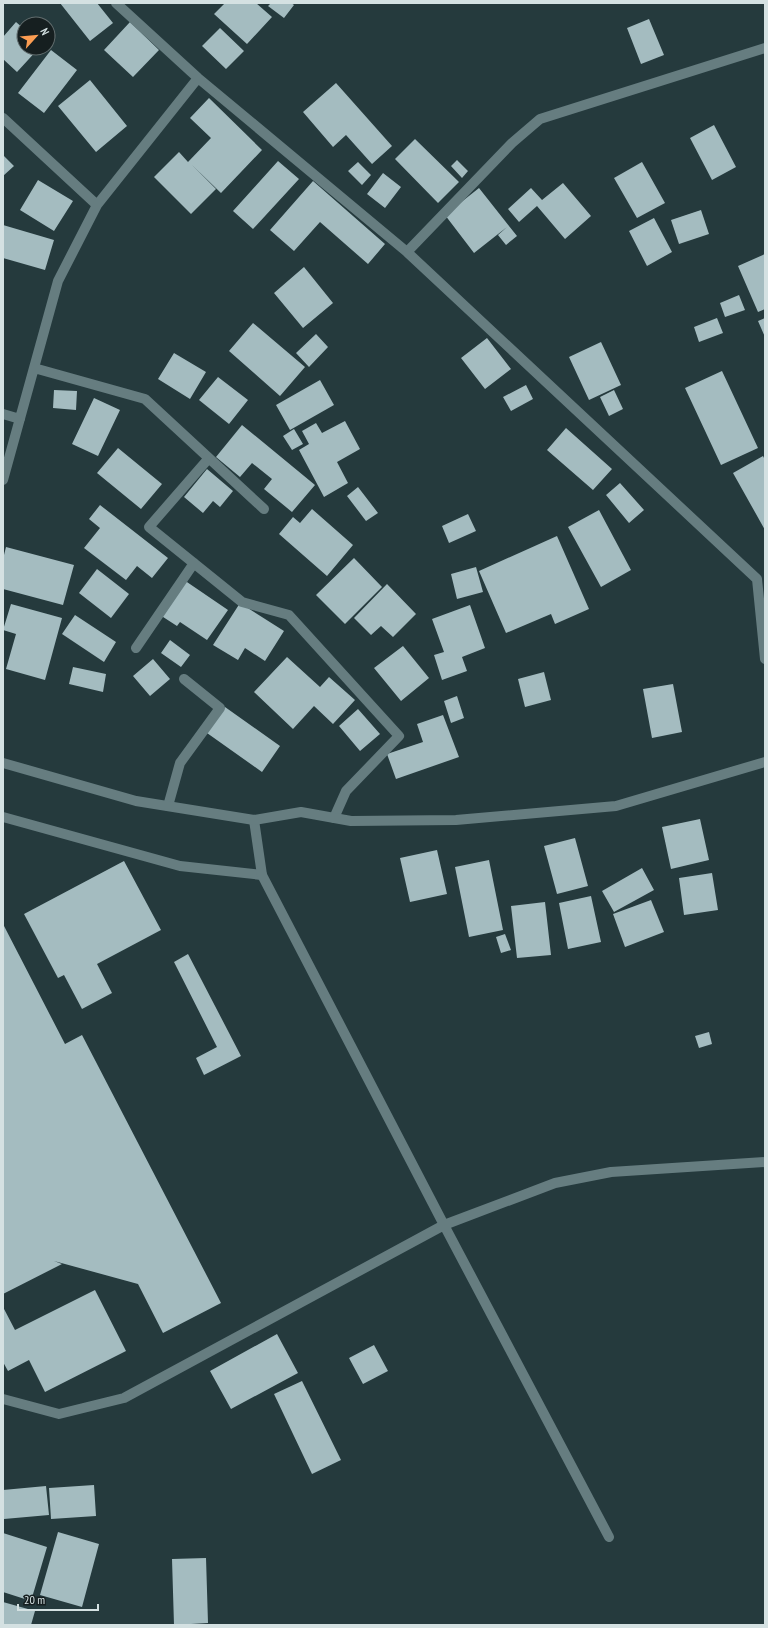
<svg xmlns="http://www.w3.org/2000/svg" width="768" height="1628" viewBox="0 0 768 1628" font-family="'PT Sans Narrow',sans-serif">
	<rect width="100%" height="100%" fill="#253a3d"/>
	<!-- building -->
	<path fill="#a4bcc0" d="M 60,3 L 97,3 L 113,23 L 90,41 Z
		M 225,3 L 256,3 L 272,17 L 247,44 L 214,14 Z
		M 271,3 L 291,3 L 294,5 L 284,18 L 268,6 Z
		M 649,19 L 664,55 L 641,64 L 627,28 Z
		M 16,22 L 24,29 L 24,48 L 39,48 L 17,72 L 3,59 L 3,37 Z
		M 130,22 L 159,50 L 133,77 L 104,50 Z
		M 220,28 L 244,51 L 226,69 L 202,46 Z
		M 51,50 L 77,70 L 44,113 L 18,93 Z
		M 90,80 L 127,126 L 96,152 L 58,106 Z
		M 336,83 L 392,146 L 372,164 L 346,135 L 333,147 L 303,112 Z
		M 209,98 L 262,150 L 221,193 L 192,165 L 216,189 L 191,214 L 154,177 L 179,152 L 188,162 L 211,138 L 190,118 Z
		M 714,125 L 736,167 L 712,180 L 690,138 Z
		M 415,139 L 459,182 L 438,203 L 395,159 Z
		M 3,155 L 14,166 L 3,176 Z
		M 457,160 L 468,171 L 462,178 L 451,166 Z
		M 278,161 L 299,179 L 253,229 L 233,211 Z
		M 358,162 L 371,175 L 362,185 L 348,171 Z
		M 642,162 L 665,203 L 637,218 L 614,178 Z
		M 383,173 L 401,187 L 385,208 L 367,194 Z
		M 38,180 L 73,201 L 54,231 L 20,210 Z
		M 313,181 L 385,244 L 368,264 L 320,222 L 294,251 L 270,230 Z
		M 563,183 L 591,216 L 565,239 L 537,206 L 519,222 L 508,209 L 531,188 L 542,200 Z
		M 479,188 L 517,236 L 506,245 L 498,235 L 507,227 L 474,253 L 445,215 Z
		M 701,210 L 709,234 L 679,244 L 671,220 Z
		M 654,218 L 672,252 L 647,266 L 629,231 Z
		M 3,225 L 54,240 L 45,270 L 3,258 Z
		M 765,254 L 765,309 L 758,312 L 738,266 Z
		M 304,267 L 333,303 L 303,328 L 274,293 Z
		M 739,295 L 745,310 L 725,317 L 720,303 Z
		M 717,318 L 723,333 L 699,342 L 694,327 Z
		M 765,318 L 765,337 L 758,321 Z
		M 253,323 L 305,367 L 280,396 L 229,351 Z
		M 316,334 L 328,347 L 309,367 L 296,353 Z
		M 487,338 L 511,369 L 485,389 L 461,358 Z
		M 601,342 L 621,385 L 589,400 L 569,357 Z
		M 174,353 L 206,372 L 190,399 L 158,379 Z
		M 722,371 L 758,448 L 721,465 L 685,388 Z
		M 218,377 L 248,400 L 229,424 L 199,400 Z
		M 320,380 L 334,405 L 290,430 L 276,405 Z
		M 526,385 L 533,399 L 511,411 L 503,397 Z
		M 54,390 L 77,391 L 76,410 L 53,408 Z
		M 614,390 L 623,409 L 609,416 L 600,397 Z
		M 94,398 L 120,410 L 98,456 L 72,444 Z
		M 345,421 L 360,449 L 337,462 L 348,483 L 324,497 L 299,450 L 309,444 L 302,431 L 316,423 L 322,433 Z
		M 242,425 L 315,485 L 292,512 L 264,489 L 272,479 L 252,463 L 240,477 L 216,457 Z
		M 566,428 L 612,469 L 593,490 L 547,450 Z
		M 294,429 L 303,444 L 292,450 L 283,436 Z
		M 118,448 L 162,484 L 141,509 L 97,473 Z
		M 763,456 L 765,460 L 765,530 L 733,473 Z
		M 207,469 L 233,491 L 220,507 L 213,501 L 203,513 L 184,497 Z
		M 620,483 L 644,510 L 629,523 L 606,495 Z
		M 358,487 L 378,513 L 366,521 L 347,496 Z
		M 100,505 L 168,558 L 152,578 L 137,566 L 126,580 L 84,548 L 100,528 L 89,519 Z
		M 312,509 L 353,545 L 327,576 L 279,534 L 293,517 L 300,523 Z
		M 599,510 L 631,570 L 601,587 L 568,527 Z
		M 468,514 L 476,531 L 449,543 L 442,526 Z
		M 557,536 L 589,609 L 555,624 L 551,614 L 506,633 L 479,571 Z
		M 6,547 L 74,565 L 63,605 L 3,589 L 3,559 Z
		M 354,558 L 382,587 L 345,624 L 316,595 Z
		M 476,567 L 483,592 L 457,599 L 451,574 Z
		M 97,569 L 129,594 L 111,618 L 79,593 Z
		M 184,580 L 228,610 L 207,640 L 180,622 L 177,626 L 160,615 Z
		M 387,584 L 416,614 L 393,637 L 381,626 L 371,635 L 354,618 Z
		M 240,603 L 284,631 L 265,661 L 245,648 L 238,660 L 213,645 Z
		M 11,604 L 62,618 L 45,680 L 6,669 L 16,634 L 3,630 Z
		M 470,605 L 485,648 L 462,657 L 467,671 L 442,680 L 434,655 L 444,652 L 432,619 Z
		M 75,615 L 116,642 L 104,662 L 62,634 Z
		M 170,640 L 190,655 L 181,667 L 161,653 Z
		M 403,646 L 429,678 L 401,701 L 374,668 Z
		M 287,657 L 320,687 L 329,677 L 355,700 L 333,724 L 314,706 L 293,729 L 254,692 Z
		M 153,659 L 170,679 L 150,696 L 133,676 Z
		M 73,667 L 106,674 L 103,692 L 69,684 Z
		M 544,672 L 551,700 L 525,707 L 518,679 Z
		M 673,684 L 682,732 L 652,738 L 643,689 Z
		M 457,696 L 464,718 L 451,723 L 444,701 Z
		M 225,707 L 280,746 L 262,772 L 207,733 Z
		M 358,709 L 380,734 L 360,751 L 339,726 Z
		M 443,715 L 459,757 L 396,779 L 387,754 L 423,742 L 417,724 Z
		M 700,819 L 709,860 L 671,869 L 662,827 Z
		M 575,838 L 588,886 L 557,894 L 544,846 Z
		M 437,850 L 447,894 L 410,902 L 400,858 Z
		M 489,860 L 503,930 L 469,937 L 455,867 Z
		M 124,861 L 161,930 L 97,964 L 112,993 L 82,1009 L 64,975 L 58,978 L 24,914 Z
		M 642,868 L 654,890 L 614,912 L 602,891 Z
		M 712,873 L 718,910 L 684,915 L 679,878 Z
		M 591,896 L 601,942 L 568,949 L 559,903 Z
		M 651,900 L 664,932 L 625,947 L 613,914 Z
		M 545,902 L 551,955 L 517,958 L 511,906 Z
		M 3,924 L 65,1044 L 82,1035 L 221,1303 L 163,1333 L 138,1284 L 54,1261 L 62,1264 L 3,1294 Z
		M 505,934 L 511,950 L 501,953 L 496,937 Z
		M 188,954 L 241,1056 L 204,1075 L 196,1058 L 217,1047 L 174,962 Z
		M 709,1032 L 712,1044 L 699,1048 L 695,1036 Z
		M 95,1290 L 126,1351 L 45,1392 L 29,1360 L 8,1371 L 3,1362 L 3,1307 L 15,1330 Z
		M 277,1334 L 298,1373 L 231,1409 L 210,1371 Z
		M 374,1345 L 388,1371 L 363,1384 L 349,1358 Z
		M 302,1381 L 341,1460 L 312,1474 L 274,1394 Z
		M 94,1485 L 96,1516 L 51,1519 L 49,1488 Z
		M 46,1486 L 49,1515 L 4,1519 L 3,1490 Z
		M 58,1532 L 99,1544 L 82,1607 L 40,1595 Z
		M 3,1533 L 47,1547 L 31,1601 L 3,1592 Z
		M 206,1558 L 208,1623 L 174,1625 L 172,1559 Z
		M 3,1602 L 35,1611 L 31,1625 L 3,1625 Z"/>
	<g fill="none" stroke-linecap="round" stroke-linejoin="round">
		<!-- service -->
		<path stroke="#667d80" stroke-width="10" d="M 3,817 L 180,866 L 262,875"/>
		<!-- minor -->
		<path stroke="#667d80" stroke-width="10" d="M 116,3 L 198,78 L 407,252 L 757,579 L 765,659
			M 3,118 L 97,205
			M 407,252 L 512,143 L 540,119 L 765,48
			M 34,368 L 145,399 L 264,509
			M 3,414 L 20,419
			M 209,458 L 149,527 L 242,602 L 289,615 L 399,736 L 346,791 L 334,818
			M 3,480 L 58,281 L 97,205 L 198,78
			M 136,648 L 194,563
			M 168,806 L 180,763 L 220,708 L 184,679
			M 254,820 L 262,875 L 444,1225 L 609,1537
			M 3,1399 L 59,1414 L 124,1398 L 444,1225 L 555,1183 L 611,1172 L 765,1162"/>
		<!-- tertiary -->
		<path stroke="#667d80" stroke-width="10" d="M 3,763 L 136,801 L 254,820 L 301,812 L 351,821 L 456,820 L 616,806 L 765,762"/>
	</g>
	<!-- border -->
	<rect width="768" height="1628" fill="none" stroke="#d4e1e2" stroke-width="8"/>
	<!-- north arrow -->
	<g transform="translate(36 36) rotate(63)"><circle r="19" fill="#161f20" stroke="#626d6e"/>
	<path d="M0-3L7 15L0 10L-7 15Z" fill="#fc9d52"/>
	<text y="-6" font-size="11" font-weight="bold" text-anchor="middle" fill="#d4e1e2">N</text>
	</g>
	<!-- scale -->
	<path d="M18 1604v6h80v-6" fill="none" stroke="#d4e1e2" stroke-width="2"/>
	<text x="24" y="1604" font-size="12" fill="#d4e1e2" stroke="#161f20" stroke-width="3" paint-order="stroke">20 m</text>
</svg>
